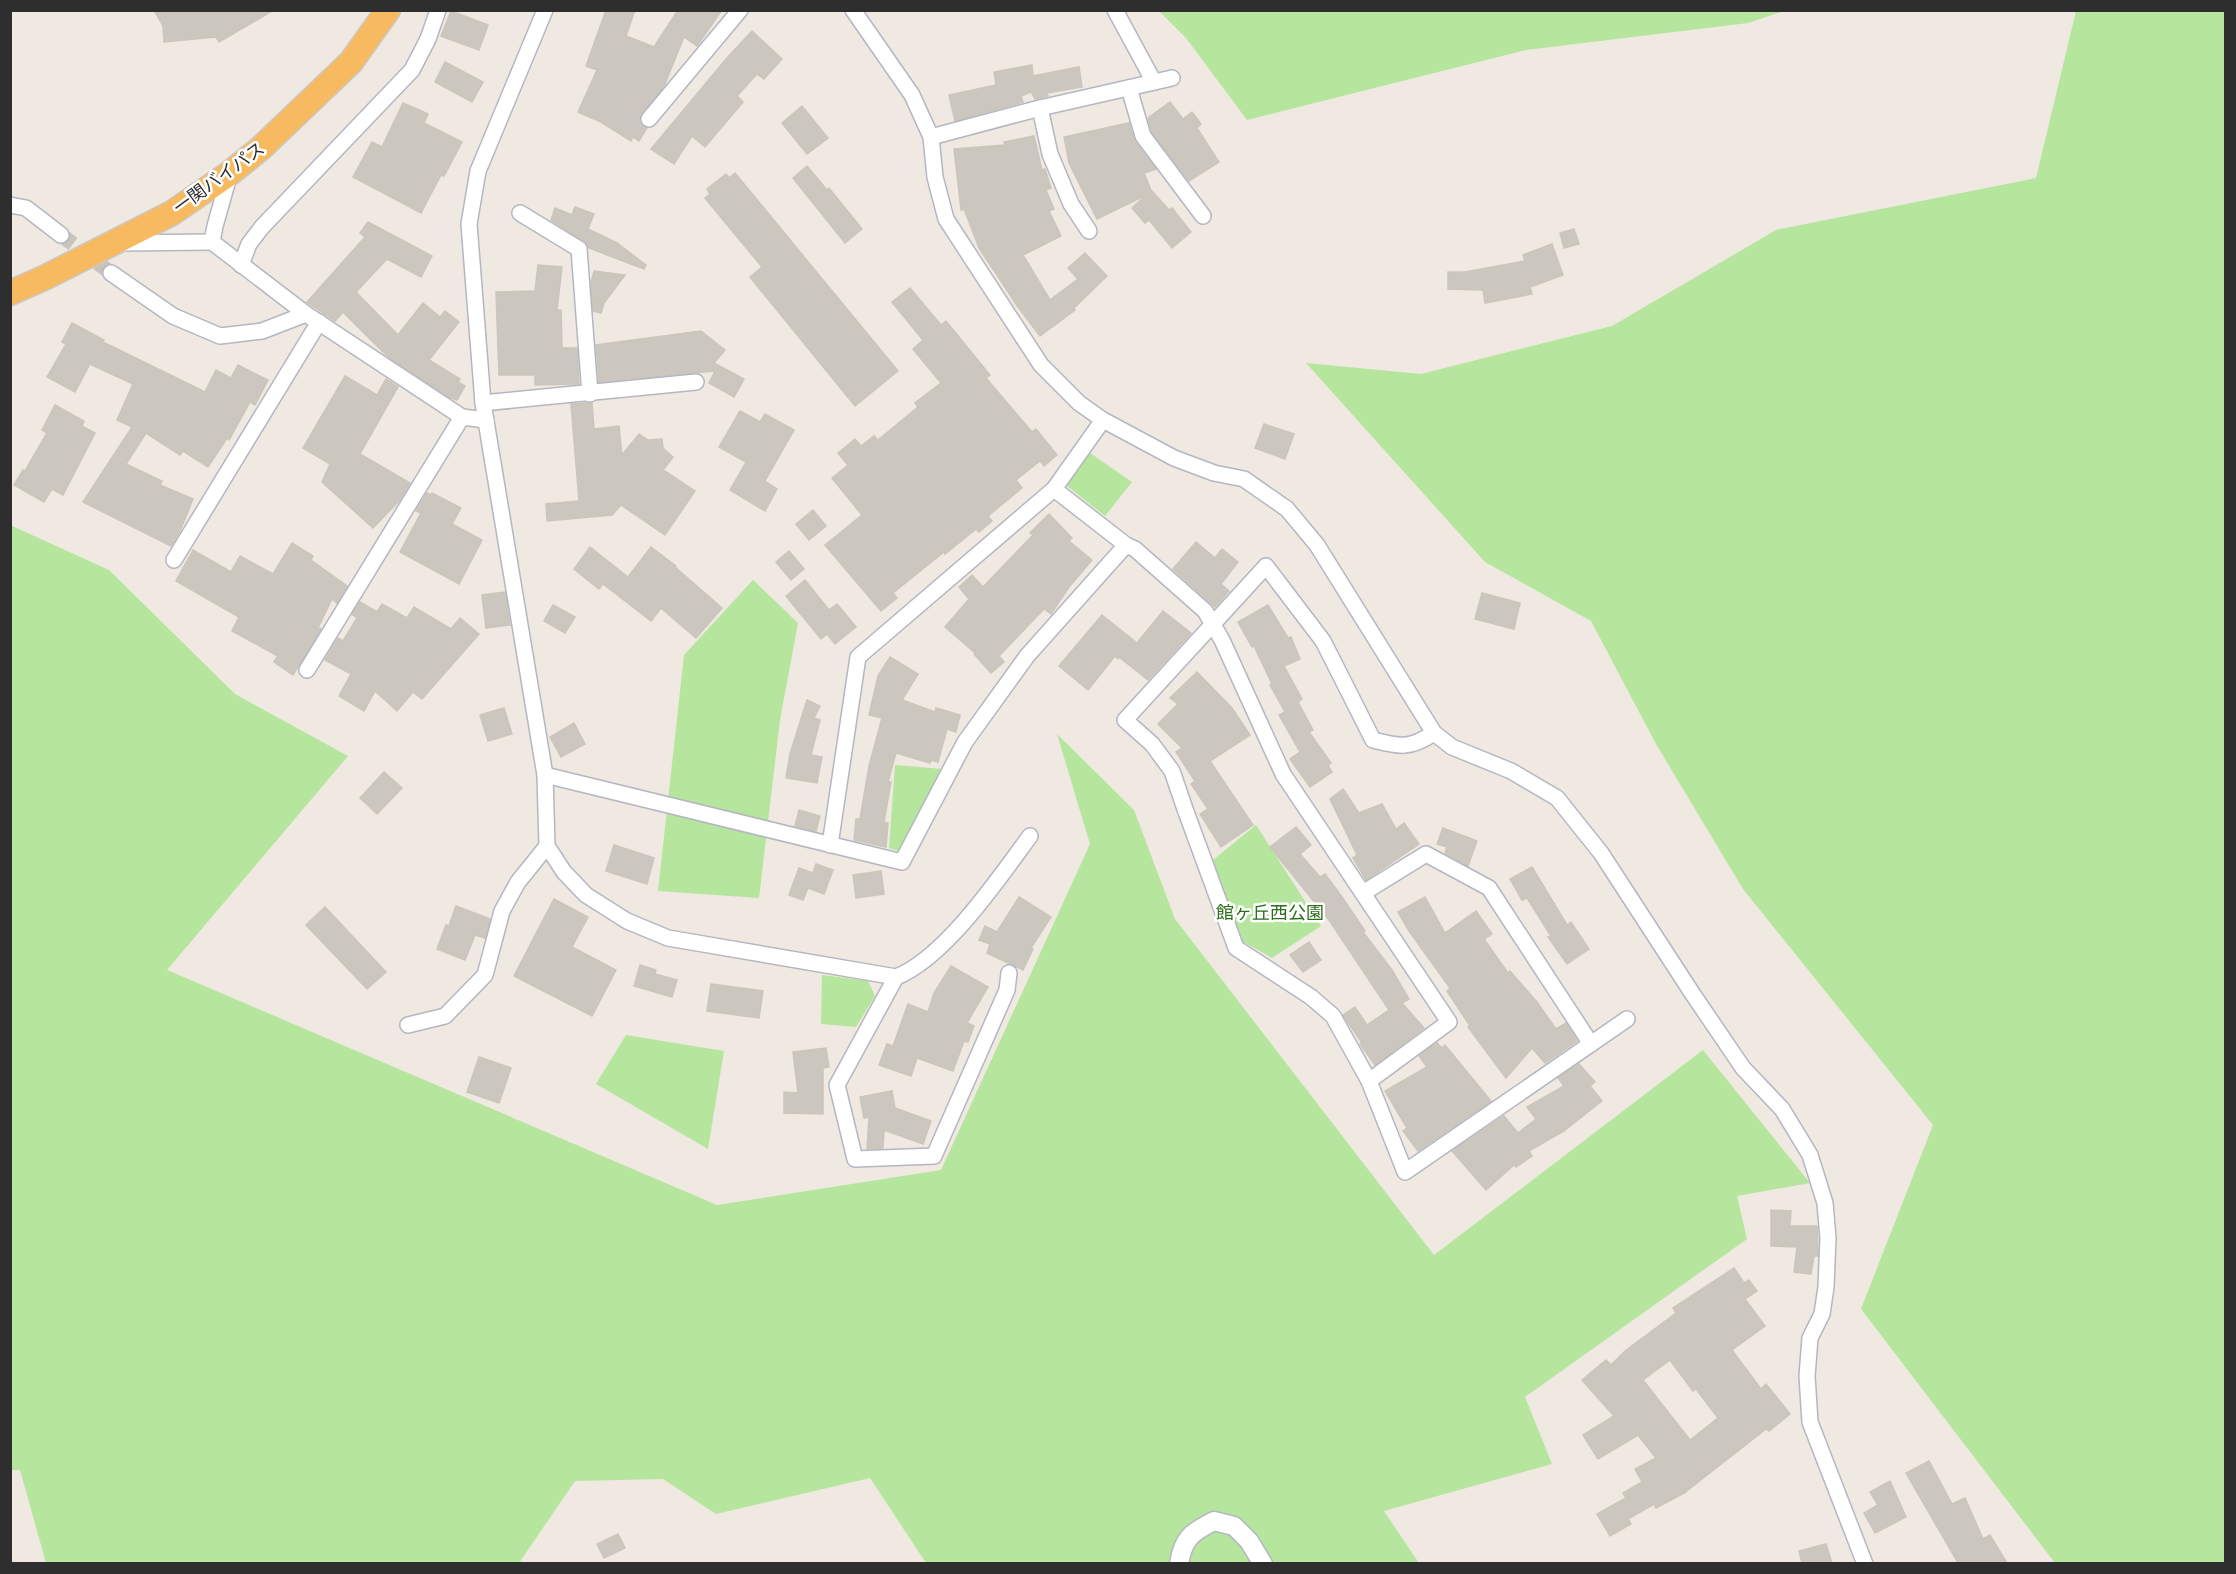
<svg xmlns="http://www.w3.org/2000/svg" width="2236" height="1574" viewBox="0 0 2236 1574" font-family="Signika,'Noto Sans JP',sans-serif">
<rect width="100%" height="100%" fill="#efe9e1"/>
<!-- green -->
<g fill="#b6e59e">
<path d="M1159,11H1784L1748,23L1526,50L1247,120L1186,38Z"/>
<path d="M2076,11H2225V1563H2055L1861,1309L1933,1125L1743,889L1656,744L1591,621L1485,562L1306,363L1421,374L1612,326L1776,230L2036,178Z"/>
<path d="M1090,453L1132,482L1105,516L1066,485Z"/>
<path d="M10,525L109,570L235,694L348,756L167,970L717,1205L941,1170L1090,844L1057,734L1134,810L1175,919L1434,1255L1703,1050L1810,1183L1737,1196L1747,1239L1525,1397L1552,1464L1384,1511L1419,1563H926L870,1478L716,1514L663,1479L575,1481L519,1563H46L20,1470H10Z"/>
<path d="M753,580L798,623L780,720L759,898L658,891L684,655Z"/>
<path d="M895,765L943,769L899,851L889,848Z"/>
<path d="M1256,825L1321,926L1272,958L1242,941L1213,860Z"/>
<path d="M822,975L868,981L875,996L856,1027L821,1024Z"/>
<path d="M626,1035L724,1051L708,1149L596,1084Z"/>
</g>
<!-- building -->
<g fill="#cbc7bf" stroke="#cbc5ba" stroke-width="1.5" fill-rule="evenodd">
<path d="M154,10H274L219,42L216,37L164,42L163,26Z"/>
<path d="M606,10H635L626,36L654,47L678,10H722L697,46L684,37L664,86L640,117V123L647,128L639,141L633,137L631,141L601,122L578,112L597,70L586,66Z"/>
<path d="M451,11L488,25L479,50L441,36Z"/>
<path d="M752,31L782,59L764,79L757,74L737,96L743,102L705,147L692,136L674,164L651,149L726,59Z"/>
<path d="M445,62L483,82L472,102L435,82Z"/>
<path d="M1032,65L1033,76L1079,67L1082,87L1047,93L1048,96L1035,99L1031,92L1021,96L1023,102L955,121L949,95L996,85L994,72Z"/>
<path d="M1170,102L1183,119L1192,112L1201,124L1197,128L1219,162L1189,181L1152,132L1148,118Z"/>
<path d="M403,103L428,114L424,123L462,142L444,176L441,175L421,213L353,177L372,142L382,147Z"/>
<path d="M802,106L828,138L807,154L782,123Z"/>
<path d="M1129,123L1135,142L1156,169L1144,173L1151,190L1169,210L1172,208L1191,232L1172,248L1149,220L1145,223L1132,208L1146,195L1097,219L1069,163L1064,137Z"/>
<path d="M1034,136L1042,170L1045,169L1051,188L1046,190L1054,209L1049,211L1061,236L1023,255L1050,300L1078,279L1068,268L1085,253L1107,276L1074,308L1075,310L1040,336L1018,307L979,248L964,209L961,210L954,149L1005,145L1004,142Z"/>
<path d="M807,166L827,190L829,188L862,229L845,243L793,178Z"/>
<path d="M735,173L898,371L855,406L750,277L762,267L705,198L710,194L707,189L726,174L729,178Z"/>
<path d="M575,207L594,214L588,229L617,243L646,265L644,269L589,248L584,241L551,220L555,208L572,215Z"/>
<path d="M368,222L432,256L421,277L387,259L356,292L398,335L423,303L440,317L445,311L459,322L429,360L460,379L458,382L465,386L457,400L449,397L388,357L343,312L335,321L307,302L365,237L360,233Z"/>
<path d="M1574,229L1579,244L1564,248L1560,233Z"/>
<path d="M1552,244L1563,275L1530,287L1532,294L1485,303L1483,290L1448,289V272H1465L1525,261L1523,255Z"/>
<path d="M538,265L562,267L557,310H561L562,348H577L579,384L535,385V375H499L496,292L535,291Z"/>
<path d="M594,271L625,275L604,303L601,313L593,311L591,283Z"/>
<path d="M910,288L941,325L946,321L990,375L986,378L1032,432L1036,429L1057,455L1044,466L1040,461L1016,480L1022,488L988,516L992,521L979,532L976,529L945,554L944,552L893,593L897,598L881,611L825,545L862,515L832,478L848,465L838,453L855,439L861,446L874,436L878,440L918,407L915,403L941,383L913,349L923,340L892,302Z"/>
<path d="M72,323L104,340L103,342L205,392L216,370L231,378L238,365L268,380L255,405L250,402L229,440L227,438L208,467L183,451L180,455L146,433L126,464L162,481L160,485L193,499L180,531L171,546L83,502L132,427L117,420L133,384L90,364L75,392L47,377L66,344L62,342Z"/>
<path d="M701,331L725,350L714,363L744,379L734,397L709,383L715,371L599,382L596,345Z"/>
<path d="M345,376L377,395L386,379L398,387L360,454L410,483L399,501L373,528L322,482L330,464L303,448Z"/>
<path d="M586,403H592L594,429L619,426L622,455L639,434L648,440L662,439L663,448L673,457L663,470L695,491L665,535L621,505L612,515L547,521L546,504L579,501L571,404Z"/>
<path d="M55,405L84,421L82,426L95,433L63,495L52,489L44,502L14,485L23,470L25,471L47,433L42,430Z"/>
<path d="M740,411L760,422L765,414L794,430L765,481L777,489L765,511L730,490L746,462L719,447Z"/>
<path d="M1264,424L1294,434L1285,459L1255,448Z"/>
<path d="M427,493L431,495L432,493L461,508L452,524L482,540L459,584L400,552L421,513L416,511Z"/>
<path d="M813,510L826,526L809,540L796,524Z"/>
<path d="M1049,514L1072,538L1069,541L1092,560L1069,587L1051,614L1044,609L999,656L1004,662L991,673L974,654L975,653L945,627L969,599L959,587L972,575L983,587L1033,535L1030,533Z"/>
<path d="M1196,542L1215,558L1222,549L1238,562L1221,584L1229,591L1215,607L1173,569Z"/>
<path d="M292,543L313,556L311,560L347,586L337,603L332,599L318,628L321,629L293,675L274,662L278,656L232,631L239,617L176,581L193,550L231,572L240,556L273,574Z"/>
<path d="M590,547L628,577L651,547L676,566L675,567L722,608L696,638L661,608L651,621L603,584L599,589L574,569Z"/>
<path d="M789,551L804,569L791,580L776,562Z"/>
<path d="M805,580L829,610L837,604L856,627L835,644L827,634L821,639L786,596Z"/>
<path d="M505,592L510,625L486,628L482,595Z"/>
<path d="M1482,593L1520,603L1514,629L1475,619Z"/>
<path d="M360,602L377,612L382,604L407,618L414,607L451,629L460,618L479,634L422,699L413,692L397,711L375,691L364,711L339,696L351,674L325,660L338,638L343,641L357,618L352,614Z"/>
<path d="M553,605L575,617L565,633L544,621Z"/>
<path d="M1268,605L1288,638L1291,637L1300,659L1284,666L1302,699L1298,702L1313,730L1309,732L1331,763L1328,765L1332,772L1310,787L1290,759L1300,752L1279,715L1285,712L1270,685L1272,684L1254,646L1252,647L1238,622Z"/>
<path d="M1163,611L1191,633L1148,680L1119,657L1118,659L1115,656L1088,690L1059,666L1102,615L1137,643Z"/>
<path d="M890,657L918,674L902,700L935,712L936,708L960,715L956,732L947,729L938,762L931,760L930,763L896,753L888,782H891L884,822L888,823L886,847L854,840L856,819H860L869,766L882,718L869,715L878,676Z"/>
<path d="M1197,672L1232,708L1250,735L1210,761L1253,825L1221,847L1200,814L1208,809L1191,784L1195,781L1176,752L1182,748L1158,724L1178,704L1170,698Z"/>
<path d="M807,700L820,706L814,718L820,720L811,755L822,757L817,783L786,778L790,754Z"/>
<path d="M504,708L512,734L488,741L480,715Z"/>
<path d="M574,723L585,744L561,757L550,737Z"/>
<path d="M384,772L402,788L377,814L360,798Z"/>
<path d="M1343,789L1359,813L1382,804L1396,829L1404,823L1419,844L1366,880L1353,858L1357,855L1330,799Z"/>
<path d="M799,810L820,816L816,831L795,826Z"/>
<path d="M1296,827L1311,845L1300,854L1320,877L1325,874L1342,897L1365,931L1363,932L1392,970L1409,999L1402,1003L1424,1028L1375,1065L1360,1044L1362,1043L1343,1015L1355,1007L1367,1025L1389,1010L1329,920L1270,847Z"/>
<path d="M1443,828L1477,841L1468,866L1445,853L1447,847L1437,844Z"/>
<path d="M614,845L654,858L647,884L606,871Z"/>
<path d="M816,864L833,870L824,894L808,888L803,900L789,895L799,868L813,873Z"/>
<path d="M1532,867L1567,925L1571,922L1589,949L1567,964L1548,937L1551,936L1527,898L1522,900L1510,879Z"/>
<path d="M881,871L884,894L856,898L853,875Z"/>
<path d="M1019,897L1051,917L1031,948L1033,949L1023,970L987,953L990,944L979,940L985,926L997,932Z"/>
<path d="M1425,897L1445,933L1476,911L1492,934L1484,939L1508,973L1510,971L1537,1002L1556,1029L1566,1023L1577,1041L1545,1063L1532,1048L1506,1078L1468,1027L1470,1026L1447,991L1450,988L1409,931L1398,912Z"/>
<path d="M554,899L588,917L572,947L616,970L592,1016L514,976Z"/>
<path d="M456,906L490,919L485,938L475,935L465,960L437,949L446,925L449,926Z"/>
<path d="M325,907L386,972L367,989L306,925Z"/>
<path d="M1309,942L1321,960L1303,972L1290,955Z"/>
<path d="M640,965L656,970L655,974L677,980L672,997L634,986Z"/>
<path d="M951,966L988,987L967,1023L974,1026L968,1042L964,1041L953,1071L917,1058L911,1076L879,1065L887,1044L893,1046L908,1004L928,1012L934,993Z"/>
<path d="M711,984L763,991L759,1018L707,1011Z"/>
<path d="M1437,1043L1442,1048L1445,1045L1491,1101L1418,1151L1403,1131L1407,1128L1385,1091L1427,1067L1419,1056Z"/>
<path d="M826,1048L829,1067L823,1068V1114L784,1113V1092L798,1093L793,1052Z"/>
<path d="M479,1057L511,1068L499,1103L467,1092Z"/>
<path d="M1579,1064L1595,1082L1590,1086L1602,1101L1564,1131L1529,1151L1532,1156L1516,1167L1514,1165L1486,1190L1452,1151L1504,1116L1518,1133L1536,1119L1527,1107L1564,1086L1558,1078Z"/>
<path d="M892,1091L895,1108L931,1121L923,1144L884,1130L883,1148L867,1149L869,1117L864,1118L860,1097Z"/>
<path d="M1771,1210L1791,1211L1790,1226H1817L1818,1256H1814L1811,1274L1794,1272L1797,1247L1771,1246Z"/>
<path d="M1734,1268L1744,1283L1749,1280L1757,1291L1745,1299L1765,1326L1732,1350L1761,1389L1766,1384L1790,1414L1769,1431L1766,1429L1684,1493L1656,1508L1654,1504L1628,1519L1631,1524L1610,1536L1597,1514L1626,1498L1623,1493L1642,1482L1635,1469L1656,1458L1638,1435L1598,1459L1583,1435L1614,1416L1582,1380L1606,1360L1611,1365L1625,1351L1676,1313L1673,1308ZM1670,1360L1693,1391L1696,1389L1718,1418L1690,1440L1643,1380Z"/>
<path d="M1929,1461L1952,1504L1965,1498L1983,1539L1990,1535L2007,1563H1958L1906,1473Z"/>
<path d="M1890,1481L1906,1517L1875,1533L1864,1513L1878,1505L1870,1492Z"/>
<path d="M618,1534L625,1548L604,1558L597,1544Z"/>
<path d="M1826,1544L1832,1563H1802L1799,1551Z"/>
</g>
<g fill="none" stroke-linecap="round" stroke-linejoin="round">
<!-- minor-tunnel -->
<path stroke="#c8c4bd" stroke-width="15" stroke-dasharray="15 8" stroke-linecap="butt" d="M61,235L111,273"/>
<!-- minor casing -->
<g stroke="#b4b7c1" stroke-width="18">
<g id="minor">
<path d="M545,10L478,171L469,224L483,403L545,775L547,846L564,872L586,895L627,921L668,938L896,977C945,958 999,878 1030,836"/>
<path d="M853,10L912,95L931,137L935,177L946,219L1041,365L1079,403L1103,420L1174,458L1214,473L1244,479L1287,509L1317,545L1434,733L1452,747L1511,771L1557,798L1601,853L1692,993L1743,1068L1782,1109L1810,1155L1825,1203L1828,1238L1826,1287L1822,1314L1810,1338L1807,1376L1810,1422L1865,1564"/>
<path d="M1115,10L1154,82"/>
<path d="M1129,88L1143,136L1203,216"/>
<path d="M1040,108L1050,154L1071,204L1089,231"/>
<path d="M649,119L740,10"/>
<path d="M931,137L1040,108L1172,78"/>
<path d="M230,173L215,226L212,242L306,314L462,417L486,420"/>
<path d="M10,205L26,208L61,235"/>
<path d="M520,213L579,249L590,394"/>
<path d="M119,243L212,242"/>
<path d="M241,265L249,244L262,227L412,70L428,39L438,10"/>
<path d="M111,273L173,316L220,336L262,331L306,314"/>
<path d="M483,403L696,382"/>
<path d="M1054,489L1126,545L1135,549L1205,611L1222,640L1283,774L1449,1022L1369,1081"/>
<path d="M174,560L319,322"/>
<path d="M307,670L462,417"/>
<path d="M1434,733C1410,749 1400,747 1373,740L1323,641L1266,566L1125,720L1152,744L1172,771L1185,809L1236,948L1311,997L1333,1016L1369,1081L1405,1172L1627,1019"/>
<path d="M545,775L902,862L965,742L1027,656L1126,545"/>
<path d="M830,845L858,657L1054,489L1103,420"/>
<path d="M1363,893L1426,854L1489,888L1591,1044"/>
<path d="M896,977L837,1085L855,1159L934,1156L1007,990L1009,973"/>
<path d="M408,1025L445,1016L485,975L502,911L518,882L547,846"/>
</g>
</g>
<!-- tertiary casing -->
<g stroke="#b4b7c1" stroke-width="21">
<path id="tertiary" d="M1179,1564C1183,1538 1192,1532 1214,1521L1234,1526L1249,1541L1263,1564"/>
</g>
<!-- trunk casing -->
<g stroke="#c9c9c9" stroke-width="27">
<path id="trunk" d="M10,293L46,277L172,213L230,173L261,148L351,62L388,10"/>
</g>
<!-- minor -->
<use href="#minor" stroke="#fff" stroke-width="15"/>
<!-- tertiary -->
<use href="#tertiary" stroke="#fff" stroke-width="18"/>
<!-- trunk -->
<use href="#trunk" stroke="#f8ba60" stroke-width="24"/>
</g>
<g text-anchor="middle" stroke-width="5" stroke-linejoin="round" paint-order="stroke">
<!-- street labels -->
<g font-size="18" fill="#2e2e2e" stroke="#fff">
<text transform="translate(219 178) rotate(-36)" y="6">一関バイパス</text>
</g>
<!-- park labels -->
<g font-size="18" fill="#2c6e1b" stroke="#fff">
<text x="1270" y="919">館ヶ丘西公園</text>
</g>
</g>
<!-- border -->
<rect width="2236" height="1574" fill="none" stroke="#2e2e2e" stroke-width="24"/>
</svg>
